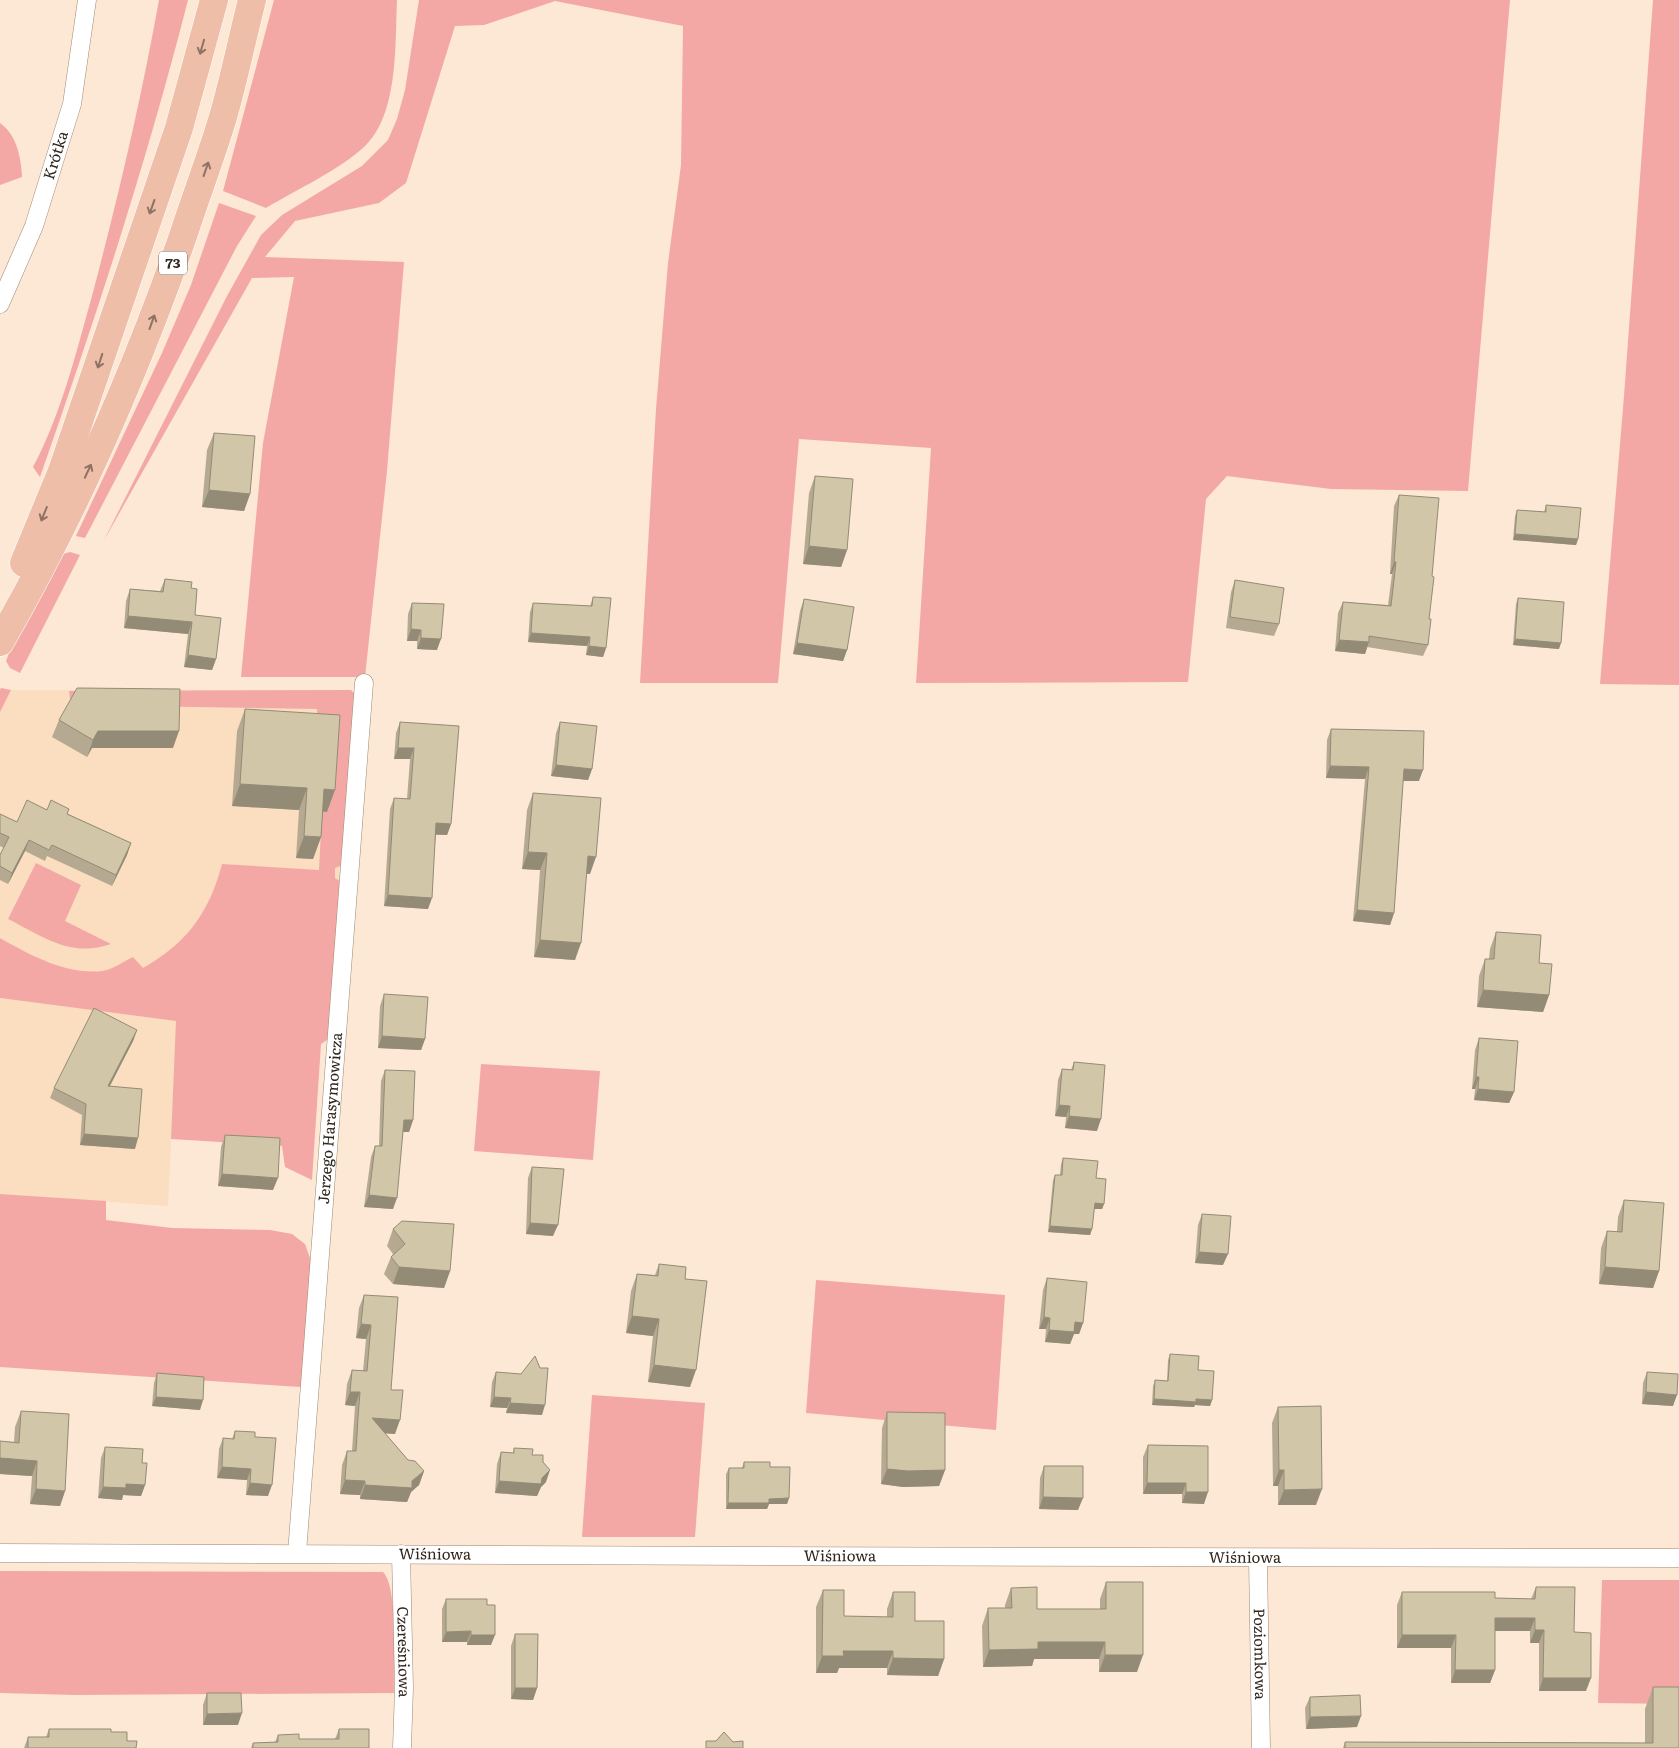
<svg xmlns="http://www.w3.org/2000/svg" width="1679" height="1748" viewBox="0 0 1679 1748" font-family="Literata,serif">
<rect width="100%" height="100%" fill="#fce8d5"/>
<!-- built -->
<g fill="#fbddbf">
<path d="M0,688L11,690H351L335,1015L0,979Z"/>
<path d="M0,998L177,1021L168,1206L0,1194Z"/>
</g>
<!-- green -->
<g fill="#f4a8a6">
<path d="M159,0H188C147,161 95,320 40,477L33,467C61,415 76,353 92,296C118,198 141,100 159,0Z"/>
<path d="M274,0H397C395,43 399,115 364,147C339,170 296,190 266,208L223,191Z"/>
<path d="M419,0H1510L1468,491L1331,489L1227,476L1206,499L1188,682L916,683L931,448L799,439L778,683H640L656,409L668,263L681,165L683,26L555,1L484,25L455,26L406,183L379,203L295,221L265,257L404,262L387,471L365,677H241L263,443L294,277L252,278L103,542L227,296L261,235L282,215L362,166L388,140L397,119L405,90Z"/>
<path d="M1653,0H1679V685L1600,684L1624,396Z"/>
<path d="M0,123C17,135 21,158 22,177L0,185Z"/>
<path d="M219,203L256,216L237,246L85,538L76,536L162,353L191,285Z"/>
<path d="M70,552L80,555L20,673L10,668L6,661L11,648L56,556Z"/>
<path d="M1,688L11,690L0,712V690Z"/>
<path d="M351,690L358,697L345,864L335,868V878L344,884L333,1036L321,1044L312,1180L285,1167L282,1146L171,1139L176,1021L0,998V938C30,955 66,975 102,971C112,970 124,961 133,957L143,968C187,943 209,913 222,864L319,870L322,811H327L317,736V709L71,705L69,691Z"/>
<path d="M36,863L81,885L65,921L111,944C70,958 44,937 8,919Z"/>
<path d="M481,1064L600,1071L593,1160L474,1151Z"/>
<path d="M0,1194L106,1201V1220L172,1228L270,1230L292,1234L305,1244L311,1261L301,1387L0,1367Z"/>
<path d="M816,1280L1005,1295L996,1430L806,1413Z"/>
<path d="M592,1395L705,1403L695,1537H582Z"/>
<path d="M0,1571L383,1572C399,1588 393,1668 394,1693L75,1695L0,1693Z"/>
<path d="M1602,1580H1679V1704L1598,1703Z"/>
</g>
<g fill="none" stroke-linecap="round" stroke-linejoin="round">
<!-- minor casing -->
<g stroke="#9e8872" stroke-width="19">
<g id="minor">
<path id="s1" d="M0,304L34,226L72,104L87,0"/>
<path id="s2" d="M0,1553C560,1554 1119,1559 1679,1558"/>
<path id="s3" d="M297,1553L364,683"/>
<path id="s4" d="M401,1554L404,1688L402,1748"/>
<path id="s5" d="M1258,1559L1261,1748"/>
</g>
</g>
<!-- primary casing -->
<g stroke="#fff" stroke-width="29">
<g id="primary">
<path d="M24,563L62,471L179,128L214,0"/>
<path d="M0,642C74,513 134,376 183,236C196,196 211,157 223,117C234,79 242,39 252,0"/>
</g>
</g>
<!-- minor -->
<use href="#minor" stroke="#fff" stroke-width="18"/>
<!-- primary -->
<use href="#primary" stroke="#eebea9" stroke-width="28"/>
</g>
<!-- wall -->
<g fill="#b5aa91">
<path d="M214,433L250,494L244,511L202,507L207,450Z"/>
<path d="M815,476L847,550L841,567L803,564L809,493Z"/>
<path d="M1399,495L1429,619L1428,645L1423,656L1367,647L1365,654L1335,651L1338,613L1343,602L1388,605L1392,574H1390L1394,506Z"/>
<path d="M1546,505L1578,539L1576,545L1513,540L1515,516L1517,510L1544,512Z"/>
<path d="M165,579L191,588L195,615L216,659L212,670L184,667L188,634L124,628L126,601L130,589L160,591Z"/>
<path d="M1235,580L1279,624L1274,636L1226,628L1231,592Z"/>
<path d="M593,597L606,648L603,657L586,655L587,646L528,642L530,612L533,603L590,606Z"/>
<path d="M1518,598L1559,649L1513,645L1516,604Z"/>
<path d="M804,599L847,650L843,661L793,654L800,611Z"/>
<path d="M412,603L437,650L417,649V641H407L408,614Z"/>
<path d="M245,709L327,812L323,811L321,837L313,859L296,858L299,810L232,806L237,731Z"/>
<path d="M59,720L173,748H92L87,757L52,737Z"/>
<path d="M400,722L451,824L447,835H436L428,909L384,906L390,809L394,798L407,799L410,759H394L396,733Z"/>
<path d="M560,722L592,769L588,780L551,776L556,733Z"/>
<path d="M1331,729L1419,781H1403L1394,913L1390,925L1353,921L1365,779L1326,778L1327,740Z"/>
<path d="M533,793L590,874H587L575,960L534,957L540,870L522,869L527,810Z"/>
<path d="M47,810L68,814L131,843L127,855L112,886L47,856L45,861L25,851L8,884L0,880V855L4,848L0,846V814L17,822Z"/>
<path d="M1496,932L1539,963L1549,995L1543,1012L1477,1007L1479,976L1485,959H1489L1490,949Z"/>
<path d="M384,994L425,1039L421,1050L378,1048L380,1006Z"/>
<path d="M137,1030L133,1041L110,1086L135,1149L80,1145L82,1115L50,1098L54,1088Z"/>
<path d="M1479,1038L1514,1092L1509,1103L1474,1100L1475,1089H1472L1475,1050Z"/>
<path d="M1074,1062L1097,1131L1065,1128L1066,1117L1055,1116L1058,1080L1062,1069L1071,1070Z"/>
<path d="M385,1070L413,1120L409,1132H403L393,1209L364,1207L371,1157L375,1146H379L381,1081Z"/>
<path d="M225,1135L273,1190L218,1186L221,1147Z"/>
<path d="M1063,1158L1096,1178L1104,1204L1102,1209H1094L1092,1229L1090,1235L1048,1232L1053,1180L1055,1175H1060L1061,1164Z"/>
<path d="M532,1167L553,1236L526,1234L528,1178Z"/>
<path d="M1624,1200L1659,1271L1653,1288L1599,1284L1601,1248L1607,1231L1617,1232L1618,1217Z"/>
<path d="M1202,1214L1223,1265L1195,1263L1198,1225Z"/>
<path d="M393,1229L450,1271L444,1288L393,1284L384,1274L391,1257L393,1254L387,1246Z"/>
<path d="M659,1264L685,1279L690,1387L648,1382L653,1336L626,1333L631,1291L637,1274L655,1275Z"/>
<path d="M1047,1278L1083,1323L1079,1334H1074L1070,1344L1045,1342L1046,1329H1039L1043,1290Z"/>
<path d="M364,1295L391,1390L395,1434L384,1433L408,1460L424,1471L419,1485L411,1492L407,1502L360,1499V1495L340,1494L342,1465L347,1451H352L355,1406L345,1405L347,1384L352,1370L363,1371L366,1339L356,1338L359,1308Z"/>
<path d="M1170,1354L1198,1370L1212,1400L1210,1406L1195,1405L1194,1407L1152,1405L1153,1386L1155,1380L1167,1381L1168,1360Z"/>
<path d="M496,1372L542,1415L506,1413L507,1408L490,1407L492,1382Z"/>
<path d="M1647,1372L1673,1406L1642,1404L1643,1383Z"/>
<path d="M157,1373L200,1410L152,1406L154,1383Z"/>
<path d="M1278,1407L1316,1505H1278V1486H1273L1272,1423Z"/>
<path d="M21,1411L65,1491L60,1506L30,1504L32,1476L0,1474V1441L14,1442L15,1427Z"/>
<path d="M887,1412L945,1470L939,1486L903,1487L881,1484L882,1428Z"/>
<path d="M235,1431L255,1437L268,1496L246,1495L247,1480L217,1478L219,1449L223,1438L232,1439Z"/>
<path d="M1148,1445L1208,1446L1204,1504L1182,1503V1494H1143V1457Z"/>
<path d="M105,1447L142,1463L145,1485L141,1496L123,1495L122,1500L98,1498L101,1458Z"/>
<path d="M514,1448L532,1455L543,1462L546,1482L541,1487L537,1496L495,1493L497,1464L501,1452L513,1453Z"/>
<path d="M744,1462L770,1467L789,1498L787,1504H769L767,1509H726V1474L729,1468H742Z"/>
<path d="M1044,1466L1078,1510L1039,1509L1040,1478Z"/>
<path d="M1106,1582L1137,1672H1099V1659H1034L1032,1666L983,1667L982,1626L988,1608H1005V1605L1011,1588L1037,1609H1100V1599Z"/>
<path d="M1536,1587L1574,1632L1586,1691H1539V1643H1530V1631H1495V1670L1490,1683H1451V1648H1397V1605L1402,1592L1495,1598L1531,1599Z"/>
<path d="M823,1590L844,1616L887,1617V1609L893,1592L944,1659L938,1676L887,1675V1668H839L837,1673H816V1607Z"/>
<path d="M446,1599L487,1605L491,1645H467V1642H442V1609Z"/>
<path d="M515,1634L537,1688L533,1700L511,1699V1646Z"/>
<path d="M1653,1687L1679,1748H1343L1345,1742L1645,1743V1709Z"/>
<path d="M207,1693L238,1725H203V1705Z"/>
<path d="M1310,1697L1357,1727L1306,1729L1305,1708Z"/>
<path d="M49,1729L111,1732L127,1741L136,1748H24L28,1737H46Z"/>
<path d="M339,1729L369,1748H251L253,1743L275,1742L278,1735L299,1739H335Z"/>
</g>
<!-- shaded-wall -->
<g fill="#938b76">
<path d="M209,490L250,494L244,511L202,507Z"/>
<path d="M1515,534L1578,539L1576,545L1513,540Z"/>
<path d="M809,546L847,550L841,567L803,564Z"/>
<path d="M1394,562H1396L1392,574H1390Z"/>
<path d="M128,616L192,622L188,634L124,628Z"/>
<path d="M411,629L421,630L417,641H407Z"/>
<path d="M531,633L590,637L587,646L528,642Z"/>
<path d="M421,638L441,639L437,650L417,649Z"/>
<path d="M1515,639L1561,643L1559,649L1513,645Z"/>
<path d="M1339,640L1369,642L1365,654L1335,651Z"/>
<path d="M797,643L847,650L843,661L793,654Z"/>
<path d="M589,646L606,648L603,657L586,655Z"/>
<path d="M188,655L216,659L212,670L184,667Z"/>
<path d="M98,731H179L173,748H92L87,757L93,740Z"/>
<path d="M398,748H414L410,759H394Z"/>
<path d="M556,765L592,769L588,780L551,776Z"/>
<path d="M1330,766L1369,767L1365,779L1326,778Z"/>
<path d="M1404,769L1423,770L1419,781H1400Z"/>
<path d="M240,784L307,788L299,810L232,806Z"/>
<path d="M324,789L335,790L327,812L316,811Z"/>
<path d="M436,823L451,824L447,835L432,834Z"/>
<path d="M304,836L321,837L313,859L296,858Z"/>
<path d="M29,840L25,851L8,884L12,873Z"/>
<path d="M131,843L127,855L112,886L116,875Z"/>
<path d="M528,852L547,853L540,870L522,869Z"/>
<path d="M588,856L596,857L590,874L582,873Z"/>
<path d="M388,895L432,898L428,909L384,906Z"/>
<path d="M1357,910L1394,913L1390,925L1353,921Z"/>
<path d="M540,940L581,943L575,960L534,957Z"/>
<path d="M1483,990L1549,995L1543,1012L1477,1007Z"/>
<path d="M137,1030L133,1041L104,1097L108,1086Z"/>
<path d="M382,1036L425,1039L421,1050L378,1048Z"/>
<path d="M1476,1077H1479L1475,1089H1472Z"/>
<path d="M1478,1089L1514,1092L1509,1103L1474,1100Z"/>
<path d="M1059,1105L1070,1106L1066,1117L1055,1116Z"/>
<path d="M1069,1116L1101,1119L1097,1131L1065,1128Z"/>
<path d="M404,1120H413L409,1132H399Z"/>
<path d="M84,1134L138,1138L135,1149L80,1145Z"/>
<path d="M222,1174L278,1178L273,1190L218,1186Z"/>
<path d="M369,1195L397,1198L393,1209L364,1207Z"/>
<path d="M1095,1203L1104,1204L1102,1209H1093Z"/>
<path d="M530,1223L558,1225L553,1236L526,1234Z"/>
<path d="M1050,1226L1092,1229L1090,1235L1048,1232Z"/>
<path d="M1199,1252L1228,1254L1223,1265L1195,1263Z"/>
<path d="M399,1267L450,1271L444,1288L393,1284Z"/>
<path d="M1605,1267L1659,1271L1653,1288L1599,1284Z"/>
<path d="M632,1316L659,1319L653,1336L626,1333Z"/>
<path d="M1044,1317L1050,1318L1046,1329H1039Z"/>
<path d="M1075,1322L1083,1323L1079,1334H1074L1070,1344L1045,1342L1049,1330Z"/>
<path d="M361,1324L371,1325L366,1339L356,1338Z"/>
<path d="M654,1365L696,1370L690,1387L648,1382Z"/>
<path d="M350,1392H360L355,1406L345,1405Z"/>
<path d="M1646,1392L1677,1395L1673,1406L1642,1404Z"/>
<path d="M156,1397L203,1400L200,1410L152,1406Z"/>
<path d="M494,1397L511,1398L507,1408L490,1407Z"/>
<path d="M1154,1399H1196L1212,1400L1210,1406L1195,1405L1194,1407L1152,1405Z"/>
<path d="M510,1403L545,1405L542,1415L506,1413Z"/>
<path d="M372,1418L400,1420L395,1434L367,1432Z"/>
<path d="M0,1458L37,1461L32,1476L0,1474Z"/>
<path d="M222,1467L251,1469L247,1480L217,1478Z"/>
<path d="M887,1469L945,1470L939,1486L903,1487L881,1484Z"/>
<path d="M550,1470L546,1482L541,1487L537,1496L495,1493L499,1481L542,1478Z"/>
<path d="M1279,1470H1284L1278,1486H1273Z"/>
<path d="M424,1471L419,1485L411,1492L407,1502L360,1499L365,1485L412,1481Z"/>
<path d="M345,1480L365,1481L360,1495L340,1494Z"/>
<path d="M250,1483L272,1485L268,1496L246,1495Z"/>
<path d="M1147,1483H1186L1182,1494H1143Z"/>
<path d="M126,1484L145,1485L141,1496L123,1495L122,1500L98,1498L103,1487Z"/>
<path d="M36,1489L65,1491L60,1506L30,1504Z"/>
<path d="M1322,1489L1316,1505H1278L1284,1490Z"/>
<path d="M1186,1492H1208L1204,1504L1182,1503Z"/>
<path d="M1043,1497L1083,1498L1078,1510L1039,1509Z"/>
<path d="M789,1498L787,1504H769L767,1509H726L728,1503L769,1499Z"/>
<path d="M1495,1618H1535L1530,1631H1491Z"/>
<path d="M1535,1630H1544L1539,1643H1530Z"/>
<path d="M471,1631L467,1642H442L446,1632Z"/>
<path d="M471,1635H495L491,1645H467Z"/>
<path d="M1402,1635H1456L1451,1648H1397Z"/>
<path d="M1038,1642H1105L1099,1659H1034L1032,1666L983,1667L989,1650Z"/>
<path d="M843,1651H893L887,1668H839L837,1673H816L822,1656Z"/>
<path d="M1105,1655H1143L1137,1672H1099Z"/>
<path d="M893,1658L944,1659L938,1676L887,1675Z"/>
<path d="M1455,1670H1495L1490,1683H1451Z"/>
<path d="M1543,1678H1591L1586,1691H1539Z"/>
<path d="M515,1688H537L533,1700L511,1699Z"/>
<path d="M242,1713L238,1725H203L207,1714Z"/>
<path d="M1361,1716L1357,1727L1306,1729L1310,1717Z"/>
</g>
<!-- building -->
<g fill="#d2c6a9" stroke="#938b76">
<path d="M214,433L255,436L250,494L209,490Z"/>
<path d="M815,476L853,479L847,550L809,546Z"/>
<path d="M1399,495L1439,498L1432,576L1434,577L1429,619H1431L1428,645L1369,636V642L1339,640L1343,602L1391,606L1396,562H1394Z"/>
<path d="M1546,505L1581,508L1578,539L1515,534L1517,510L1546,512Z"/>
<path d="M165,579L192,582L191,588L197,589L195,615L221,618L216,659L188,655L192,622L128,616L130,589L163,592Z"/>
<path d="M1235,580L1284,588L1279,624L1230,617Z"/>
<path d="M593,597L611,598L606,648L589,646L590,637L531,633L533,603L592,606Z"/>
<path d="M1518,598L1564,602L1561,643L1515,639Z"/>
<path d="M804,599L854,607L847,650L797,643Z"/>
<path d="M412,603L444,604L441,639L421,638V630L411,629Z"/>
<path d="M77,688L180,689L179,731H98L93,740L59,720Z"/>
<path d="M245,709L340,715L335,790L324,789L321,837L304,836L307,788L240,784Z"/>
<path d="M400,722L459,726L451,824L436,823L432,898L388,895L394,798L410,799L414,748H398Z"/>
<path d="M560,722L597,726L592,769L556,765Z"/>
<path d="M1331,729L1424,731L1423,770L1404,769L1394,913L1357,910L1369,767L1330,766Z"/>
<path d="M533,793L601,798L596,857L588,856L581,943L540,940L547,853L528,852Z"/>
<path d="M27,800L47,810L51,800L69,809L67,814L131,843L116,875L52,845L49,850L29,840L12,873L0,866V855L9,837L0,833V814L17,822Z"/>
<path d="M1496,932L1541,935L1539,963L1552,964L1549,995L1483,990L1485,959H1494Z"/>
<path d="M384,994L428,997L425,1039L382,1036Z"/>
<path d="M94,1008L137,1030L108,1086L142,1089L138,1138L84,1134L86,1104L54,1088Z"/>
<path d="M1479,1038L1518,1041L1514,1092L1478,1089L1479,1077H1476Z"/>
<path d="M1074,1062L1105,1065L1101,1119L1069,1116L1070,1106L1059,1105L1062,1069L1073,1070Z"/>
<path d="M385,1070L415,1071L413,1120H404L397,1198L369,1195L375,1146H382Z"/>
<path d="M225,1135L280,1138L278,1178L222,1174Z"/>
<path d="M1063,1158L1098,1161L1096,1178L1106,1179L1104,1204L1095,1203L1092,1229L1050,1226L1055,1175H1062Z"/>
<path d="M532,1167L564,1169L558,1225L530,1223Z"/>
<path d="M1624,1200L1664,1203L1659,1271L1605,1267L1607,1231L1622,1232Z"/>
<path d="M1202,1214L1231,1216L1228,1254L1199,1252Z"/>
<path d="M402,1221L454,1224L450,1271L399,1267L391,1257L405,1244L393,1229Z"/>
<path d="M659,1264L686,1267L685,1279L707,1281L696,1370L654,1365L659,1319L632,1316L637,1274L658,1276Z"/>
<path d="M1047,1278L1087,1282L1083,1323L1075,1322L1074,1332L1049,1330L1050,1318L1044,1317Z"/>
<path d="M364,1295L398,1297L391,1390H403L400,1420L372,1418L408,1460L415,1461L424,1471L412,1481V1488L365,1485V1481L345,1480L347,1451H356L358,1417L360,1392H350L352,1370L367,1371L371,1325L361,1324Z"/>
<path d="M1170,1354L1199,1356L1198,1370L1214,1371L1212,1400L1196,1399V1402L1154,1399L1155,1380L1168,1381Z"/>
<path d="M535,1356L540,1368H548L545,1405L510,1403L511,1398L494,1397L496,1372L521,1374Z"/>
<path d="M1647,1372L1678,1374L1677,1395L1646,1392Z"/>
<path d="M157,1373L204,1377L203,1400L156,1397Z"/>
<path d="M1321,1406L1322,1489L1284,1490V1470H1279L1278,1407Z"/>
<path d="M21,1411L69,1414L65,1491L36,1489L37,1461L0,1458V1441L19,1443Z"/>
<path d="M887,1412L945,1413V1470L908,1471L887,1469Z"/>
<path d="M235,1431L255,1432V1437L276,1438L272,1485L250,1483L251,1469L222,1467L223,1438L234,1439Z"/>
<path d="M1148,1445L1208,1446V1492H1186V1483H1147Z"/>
<path d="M105,1447L143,1449L142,1463H147L145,1485L126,1484V1488L103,1487Z"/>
<path d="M514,1448L533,1449L532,1455H543V1462L550,1470L542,1478L541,1484L499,1481L501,1452L514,1453Z"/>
<path d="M744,1462H770V1467H790L789,1498L769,1499V1503H728L729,1468H744Z"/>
<path d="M1044,1466H1083V1498L1043,1497Z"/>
<path d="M1106,1582H1143V1655H1105V1642H1038V1649L989,1650L988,1608H1012L1011,1588L1037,1587V1609H1106Z"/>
<path d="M1536,1587H1575L1574,1632L1591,1633V1678H1543L1544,1630H1535V1618H1495V1670H1455L1456,1635H1402V1592H1495V1598L1535,1599Z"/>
<path d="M823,1590H844V1616L893,1617V1592H915V1621H944V1659L893,1658V1651H843L844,1656H822Z"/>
<path d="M446,1599H487V1605H495V1635H471V1631L446,1632Z"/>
<path d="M515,1634H538L537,1688H515Z"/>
<path d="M1653,1687H1679V1748H1345V1742L1653,1743Z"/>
<path d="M207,1693H241L242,1713L207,1714Z"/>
<path d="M1360,1695L1361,1716L1310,1717V1697Z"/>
<path d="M49,1729H111V1732H127V1741H137L136,1748H28V1737H49Z"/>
<path d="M339,1729H369V1748H253V1743L278,1742V1735L299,1734V1739H339Z"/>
<path d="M724,1732L733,1742L743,1741V1748H706V1741H716Z"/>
</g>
<!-- one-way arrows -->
<defs><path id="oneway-shaft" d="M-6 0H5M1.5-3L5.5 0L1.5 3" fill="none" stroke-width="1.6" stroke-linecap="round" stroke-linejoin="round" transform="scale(1.25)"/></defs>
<g stroke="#8e7263">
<use href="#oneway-shaft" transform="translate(202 47) rotate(106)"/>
<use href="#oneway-shaft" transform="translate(206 169) rotate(-71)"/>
<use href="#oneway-shaft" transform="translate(152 207) rotate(109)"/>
<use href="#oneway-shaft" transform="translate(152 322) rotate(-70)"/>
<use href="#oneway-shaft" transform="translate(100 361) rotate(108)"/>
<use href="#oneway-shaft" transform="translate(88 471) rotate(-65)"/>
<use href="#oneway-shaft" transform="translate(44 514) rotate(112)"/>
</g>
<g text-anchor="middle" stroke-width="4" stroke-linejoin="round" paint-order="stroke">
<!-- shield labels -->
<rect fill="#fff" stroke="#6d6761" stroke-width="1" x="159" y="251.5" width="28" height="23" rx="4"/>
<g font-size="14" font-weight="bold" fill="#2f261d">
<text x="173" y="268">73</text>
</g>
<!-- street labels -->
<g font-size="15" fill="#2f261d" stroke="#fff">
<text dy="5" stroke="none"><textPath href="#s1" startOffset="159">Krótka</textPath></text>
<text dy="5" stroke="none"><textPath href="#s3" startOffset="436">Jerzego Harasymowicza</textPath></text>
<text dy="5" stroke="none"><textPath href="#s2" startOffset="435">Wiśniowa</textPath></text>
<text dy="5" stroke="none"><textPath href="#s2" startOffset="840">Wiśniowa</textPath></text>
<text dy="5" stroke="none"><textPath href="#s2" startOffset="1245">Wiśniowa</textPath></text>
<text dy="5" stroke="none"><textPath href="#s4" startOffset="98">Czereśniowa</textPath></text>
<text dy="5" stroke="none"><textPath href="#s5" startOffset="95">Poziomkowa</textPath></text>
</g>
</g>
</svg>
